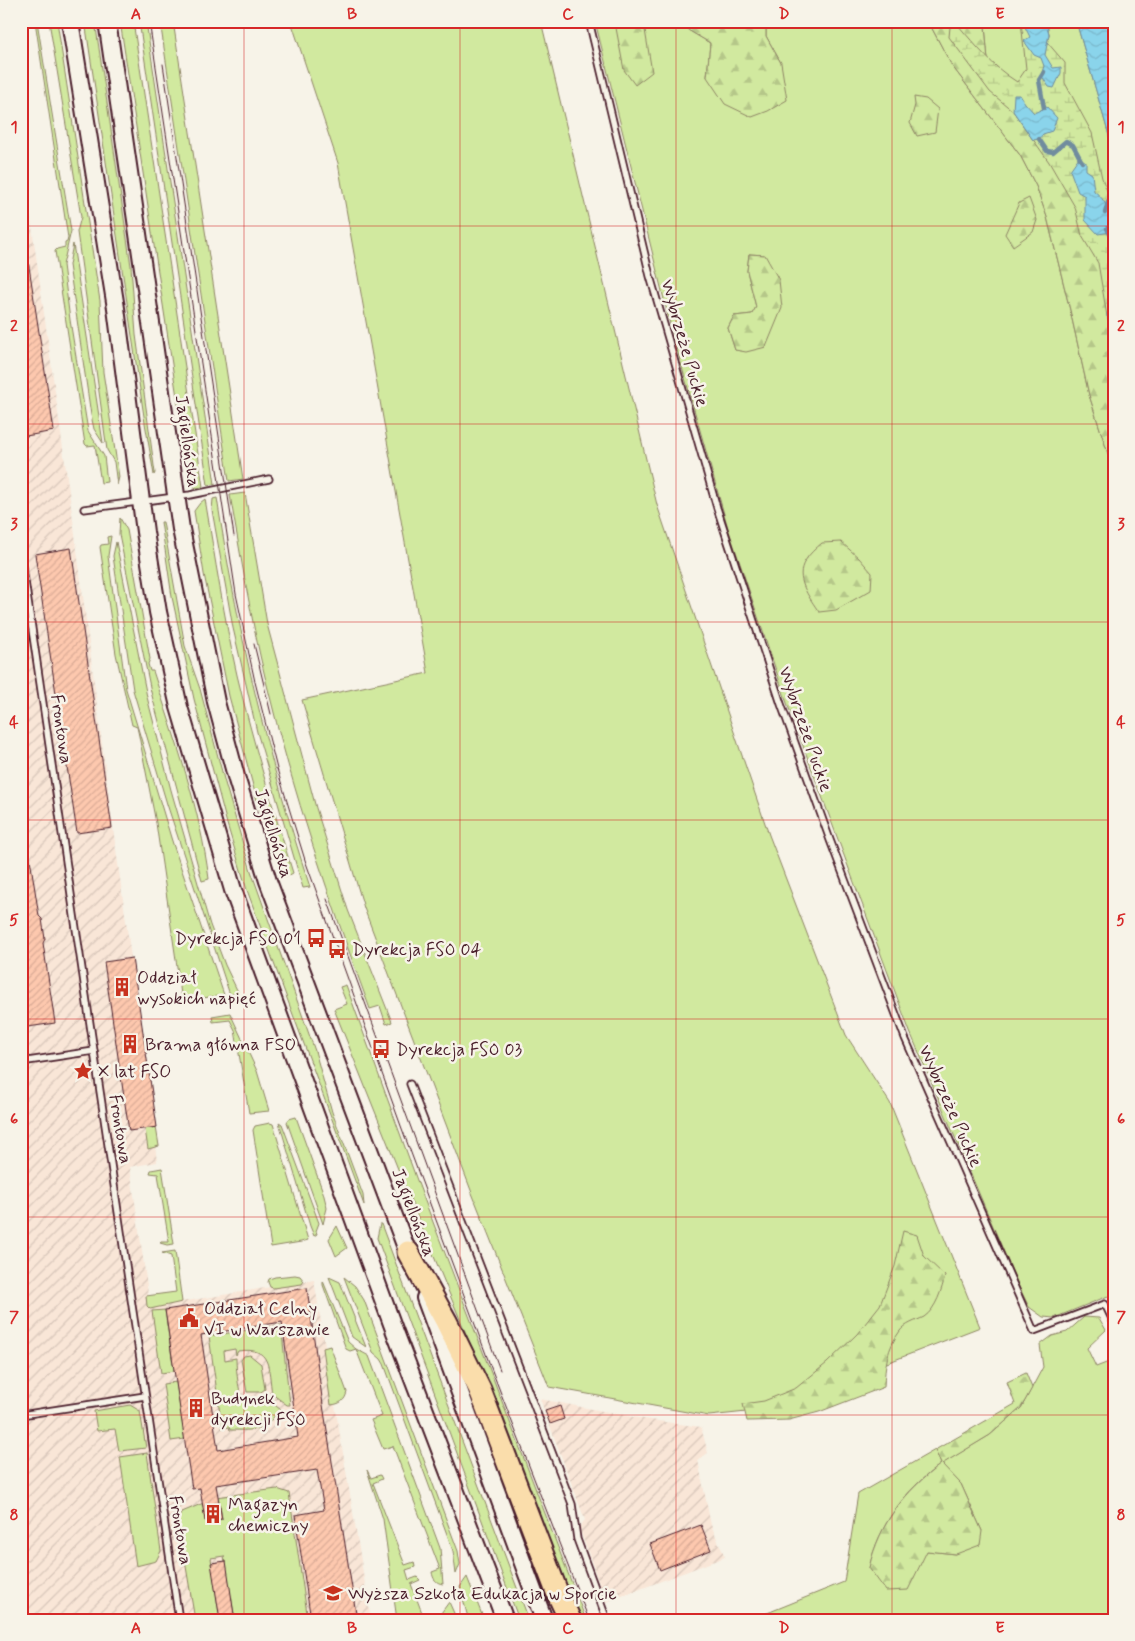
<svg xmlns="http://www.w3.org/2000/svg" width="1135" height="1641" viewBox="0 0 1135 1641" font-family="Mynerve,sans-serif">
<defs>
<pattern id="industrial-furrows" width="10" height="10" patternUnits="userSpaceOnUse" patternTransform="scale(1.25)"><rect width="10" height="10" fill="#f9e6d7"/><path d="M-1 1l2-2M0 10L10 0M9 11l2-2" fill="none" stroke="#d7c5b9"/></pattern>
<pattern id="forest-firs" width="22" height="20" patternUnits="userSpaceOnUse" patternTransform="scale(1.25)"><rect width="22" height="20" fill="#d1e99f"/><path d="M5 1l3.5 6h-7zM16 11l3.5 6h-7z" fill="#b5c789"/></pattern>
<pattern id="wetland-marsh" width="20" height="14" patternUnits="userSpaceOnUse" patternTransform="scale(1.25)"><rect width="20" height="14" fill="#d1e99f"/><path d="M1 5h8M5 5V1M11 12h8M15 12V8" fill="none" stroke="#b5c789"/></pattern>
<pattern id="water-waves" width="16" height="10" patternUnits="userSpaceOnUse" patternTransform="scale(1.25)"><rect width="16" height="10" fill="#8ad4eb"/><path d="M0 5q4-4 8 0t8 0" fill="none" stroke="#79b6ca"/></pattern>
<pattern id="building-hatch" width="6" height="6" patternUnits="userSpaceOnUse" patternTransform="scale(1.25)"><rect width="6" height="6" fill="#fdc8ae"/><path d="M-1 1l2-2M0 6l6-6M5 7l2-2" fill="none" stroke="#daab96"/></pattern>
</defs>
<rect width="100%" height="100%" fill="#f7f3e8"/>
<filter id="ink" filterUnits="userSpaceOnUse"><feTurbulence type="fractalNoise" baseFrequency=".02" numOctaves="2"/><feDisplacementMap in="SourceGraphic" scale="10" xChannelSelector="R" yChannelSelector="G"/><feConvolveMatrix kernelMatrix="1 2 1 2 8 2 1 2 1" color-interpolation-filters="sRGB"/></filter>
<g filter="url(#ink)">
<!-- industrial -->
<g fill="url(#industrial-furrows)">
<path d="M21,149L74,527L113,828L143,1043L157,1162L130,1167L150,1307L314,1280L371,1620H21Z"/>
<path d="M540,1399L644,1419L701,1427L708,1453L698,1460L711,1525L725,1557L606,1602L579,1527L585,1520Z"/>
</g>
<!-- grass -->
<g fill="#d1e99f" stroke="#8e8465" fill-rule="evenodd">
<path d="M35,21H37L71,231L63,265L70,320L88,431L104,456L107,482L101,483L95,445L87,446L85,444L55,251L57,249L65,247V243L67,242L68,238Z"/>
<path d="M49,21H57L100,301L103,372L119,477L117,485L114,462L107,450L77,232L81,217Z"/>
<path d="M85,21H95L131,266L136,335L155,473L154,475L145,423Z"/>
<path d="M120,21H133L203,487L196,488L190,483Z"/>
<path d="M139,21H146L215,484L208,485Z"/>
<path d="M160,21H173L243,479L229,481Z"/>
<path d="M291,21H541L657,505L769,835L846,1035L890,1103L980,1327L765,1410L709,1416L549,1387L472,1193L364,908L302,700L428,673L338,163Z"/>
<path d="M595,21H616V28L645,30L640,21H679L688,30L710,43L707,77L781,63L766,36V21H928L952,66L1020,155L1036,186L1047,217L1070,310L1089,395L1114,472V1308L1108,1296L1054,1318L1043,1317L1029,1307L1019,1287L910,1032L787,703L728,528L673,336ZM749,254L764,255L766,347L735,350L728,328L734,316L752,314L756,307L747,271Z"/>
<path d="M983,21H1022L1041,58L1017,83L1003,74L988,60L985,26Z"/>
<path d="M1046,21H1076L1114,153V245L1045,55L1049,34Z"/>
<path d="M73,244L103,443L94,429L91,415L69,265Z"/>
<path d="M245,493L267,624L316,808L348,910L392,1022L386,1024L380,1006L370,1009C330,901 293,793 266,681C251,620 241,557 230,495Z"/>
<path d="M217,498C237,630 268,759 310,887L303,888L257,732L233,628L212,510L213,499Z"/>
<path d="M205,499C215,558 224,617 237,675C253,742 273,808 293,873L286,877L263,823L229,696L204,574L194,511L200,503Z"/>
<path d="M120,518L127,530L150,659L148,664L150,671H153C175,739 200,808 209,879L202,881L151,692L119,534Z"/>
<path d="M161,522H163L185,646L200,689L225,783L251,871L315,1051L332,1112L363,1195L364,1205L279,977L247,890L227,824L194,699L172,597Z"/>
<path d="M111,536L108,556L126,689L172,841L224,995L182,1001L156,823L139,736L137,727L132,725L116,654L100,547L101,545L108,544L107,537Z"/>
<path d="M116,542L147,697L171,790L210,925L225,965L238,992L230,995L167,804L133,690L113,556Z"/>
<path d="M346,985L418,1183L586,1620H584L575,1605L554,1555L484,1377L408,1194L334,1009L347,1004L340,987Z"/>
<path d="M230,1013L257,1071L269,1111L249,1113L235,1030L230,1020L213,1022L212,1016Z"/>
<path d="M296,1117L323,1192L327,1208L323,1224L287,1122L289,1119Z"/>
<path d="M279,1122L282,1124L319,1223L316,1231L317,1234L314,1236L310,1226Z"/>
<path d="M270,1123L273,1124L308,1240L301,1242L271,1247L253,1130L255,1126Z"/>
<path d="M156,1127L159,1146L148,1149L145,1129Z"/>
<path d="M162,1168L174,1244L167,1245L160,1243L161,1242H169L158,1174L150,1173L151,1170Z"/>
<path d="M380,1224H381L529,1620H519L377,1238Z"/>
<path d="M337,1226L347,1248L336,1256L329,1239Z"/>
<path d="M175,1251L182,1302L150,1309L147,1306L146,1296L176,1292L171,1256L162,1253Z"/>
<path d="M295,1275L300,1276L304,1281L302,1284L273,1288L270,1287L268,1282L269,1279L275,1277Z"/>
<path d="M329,1277L340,1282L366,1347L352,1337Z"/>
<path d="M344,1277L355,1286L364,1300L458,1551L460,1564L456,1574L453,1551L448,1537L384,1364L381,1359L373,1352Z"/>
<path d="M323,1281L348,1342L356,1349L369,1356L440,1548L443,1584C436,1583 433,1579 432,1572L440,1569L393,1446L383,1449L371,1420L382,1416L356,1349L350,1351L346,1349L323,1285Z"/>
<path d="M165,1310L174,1371L161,1373L152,1311Z"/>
<path d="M1084,1317L1099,1318L1106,1330L1087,1348L1096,1367L1114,1360V1620H750L844,1582L858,1494L935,1450L941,1464L990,1435L1021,1408L1043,1367L1040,1345L1052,1336L1067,1332ZM941,1464L961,1484L982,1531L956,1554L927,1551L869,1568C879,1524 905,1490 941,1464Z"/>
<path d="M281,1325L290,1405H287L272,1394C268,1368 272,1346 238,1351L236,1355L235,1349L224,1351L225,1360L236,1358C236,1366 238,1395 244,1399C249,1402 260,1398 265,1397L281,1410C275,1414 272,1420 267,1424C258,1432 240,1430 230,1430L229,1427L222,1428L209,1336Z"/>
<path d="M330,1346L347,1392C345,1401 340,1404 331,1405L323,1348Z"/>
<path d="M250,1355L261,1364L265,1389L261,1392H247L241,1360L244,1356Z"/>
<path d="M176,1382L185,1439L171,1441L163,1384Z"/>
<path d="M130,1405L140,1411L146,1448L119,1451L115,1429L97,1431L94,1411Z"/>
<path d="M147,1453L161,1551L156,1561L136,1566L120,1457Z"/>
<path d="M367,1470L371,1478L380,1475L382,1479L373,1483L405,1565L414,1562L415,1567L406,1570L409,1580L417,1577L420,1580L411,1584L424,1618L397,1620L383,1519Z"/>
<path d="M277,1489L289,1493L308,1620H235L224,1556L211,1558L220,1620H195L178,1519L182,1512L206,1502L207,1508L204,1509L206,1521L222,1519L220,1506L210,1508L208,1498Z"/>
<path d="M467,1577L484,1620H471L467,1614L460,1587Z"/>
<path d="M449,1602L457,1620H436Z"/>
</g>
<!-- forest -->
<g fill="url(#forest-firs)" stroke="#8e8465">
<path d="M616,21H640L645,30L652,72L635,85L624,70L616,28Z"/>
<path d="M679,21H766V36L781,63L787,100L768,111L752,117L725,104L707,77L710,43L688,30Z"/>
<path d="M928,21H983L985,26L988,60L987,73L1033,140L1039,139L1105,248L1107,316L1114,335V472L1089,395L1070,310L1047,217L1036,186L1020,155L952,66Z"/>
<path d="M914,97L926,99L938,109L935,132L917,136L910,123L915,105Z"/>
<path d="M1029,198L1037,220L1033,232L1013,246L1005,234L1019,203Z"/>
<path d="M749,254L765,255L779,280L782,308L766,347L746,352L735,350L728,328L734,316L752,314L756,307L747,271Z"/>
<path d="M841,542L859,558L872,573L871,590L836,610L819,612C809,597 794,578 805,561C809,554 816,548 822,543Z"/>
<path d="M903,1231L917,1235L924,1256L945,1276C942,1289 936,1309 924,1317C916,1321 905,1324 900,1331C887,1348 885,1366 884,1387L819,1412L789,1420L747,1421L743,1404L764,1401L796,1388L827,1363L857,1334L880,1305L895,1266Z"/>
<path d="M1026,1373L1032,1388L1021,1408L990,1435L942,1464L961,1484L982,1531L980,1545L956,1554L927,1551L908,1590L886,1591L869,1568C879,1524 905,1491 941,1464L935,1450L1015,1404L1007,1382Z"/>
</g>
<!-- wetland -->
<path fill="url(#wetland-marsh)" stroke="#8e8465" d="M1021,21H1046L1049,34L1047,42L1065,63V83L1092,133L1102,178L1114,209V335L1107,316L1098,263L1082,236L1075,207L1049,162L1013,111L990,92L949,37L950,27L958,25C976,46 993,67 1017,82L1026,69Z"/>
<!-- water -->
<g fill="url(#water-waves)" stroke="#708c9e">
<path d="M1022,21H1046L1049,34L1045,55L1053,68L1061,67V73L1054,88L1049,87L1041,75L1044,66L1041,58L1034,55L1024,41L1030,37Z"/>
<path d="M1076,21H1114V153Z"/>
<path d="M1014,95H1020L1025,103L1034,113L1047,107L1057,118L1052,131L1043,134L1039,139L1033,140L1013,111Z"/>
<path d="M1079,157L1086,162V170L1092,174L1094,191C1106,199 1113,217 1111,232L1098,234L1085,220V196L1078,192L1070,170Z"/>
<path d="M1114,283V335L1107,316L1111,303L1109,287Z"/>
</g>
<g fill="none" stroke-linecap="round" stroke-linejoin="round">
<!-- stream -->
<g stroke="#708c9e" stroke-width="4.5">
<path d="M1044,108L1039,80L1044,72"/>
<path d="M1039,139L1047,151L1053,152L1066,141L1073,145L1082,162"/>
<path d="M1105,213L1108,202L1114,198"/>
<path d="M1107,228L1114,243"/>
</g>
</g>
<!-- building -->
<g fill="url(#building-hatch)" stroke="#4a1f2b" fill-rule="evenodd">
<path d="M21,260H28L54,431L26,436L21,406Z"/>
<path d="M71,548L112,828L77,833L35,554Z"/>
<path d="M28,846L39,916L42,919L45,939L43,943L55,1023L21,1028V847Z"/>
<path d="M132,958L157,1127L129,1131L104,962Z"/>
<path d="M307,1288L323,1405L357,1620H311L295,1515L324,1510L317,1470L216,1485L222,1519L205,1521L200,1488L192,1489L165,1310ZM282,1322L298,1437L218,1450L201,1335Z"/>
<path d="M560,1406L564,1419L550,1424L545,1411Z"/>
<path d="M701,1525L711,1550L660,1570L650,1544Z"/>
<path d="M226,1561L233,1608L235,1620H220L211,1563Z"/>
</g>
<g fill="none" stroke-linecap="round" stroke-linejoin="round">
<!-- lane casing -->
<g stroke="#4a1f2b" stroke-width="9">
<g id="lane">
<path d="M589,21L650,276L717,508L781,704L830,840L905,1038L1034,1331L1105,1304L1114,1323"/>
<path d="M84,509L190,495L269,479"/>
<path d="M21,554L94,1051L179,1620"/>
<path d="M21,1062L94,1051"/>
<path d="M410,1084L572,1504L577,1539L607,1620"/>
<path d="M21,1415L145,1396"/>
</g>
</g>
<!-- secondary casing -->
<g stroke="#4a1f2b" stroke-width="20">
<g id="secondary">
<path d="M70,21L116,308L145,532L158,612L179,707L233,890L395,1332L505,1620"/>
<path d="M107,21L181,529L216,702L237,780L268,881L411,1261"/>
<path d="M425,1298L544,1620"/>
</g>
</g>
<!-- highway casing -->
<g stroke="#4a1f2b" stroke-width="25">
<path id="highway" d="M408,1252L446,1321L480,1390L557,1592L570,1620"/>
</g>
<!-- lane -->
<use href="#lane" stroke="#f7f3e8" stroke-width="5.5"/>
<!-- secondary -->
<use href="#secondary" stroke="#f7f3e8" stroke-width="16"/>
<!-- highway -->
<use href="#highway" stroke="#faddab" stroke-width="21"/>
<!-- tram -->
<g stroke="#4a1f2b" stroke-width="1">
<path d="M149,21L236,594L255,682L277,769L305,860L401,1126L493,1373L589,1620"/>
<path d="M163,64L234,536"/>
<path d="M254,644L271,714"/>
<path d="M327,899L500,1370"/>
</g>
</g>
</g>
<!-- grid -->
<path fill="none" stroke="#d62828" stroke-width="1" stroke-opacity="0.55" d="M244,21V1620M460,21V1620M676,21V1620M892,21V1620M21,226H1114M21,424H1114M21,622H1114M21,820H1114M21,1019H1114M21,1217H1114M21,1415H1114"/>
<!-- icons -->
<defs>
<g id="bus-bare" transform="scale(1.5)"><path d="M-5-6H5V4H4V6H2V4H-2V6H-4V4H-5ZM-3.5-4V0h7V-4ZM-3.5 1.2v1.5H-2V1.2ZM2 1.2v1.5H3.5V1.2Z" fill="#c8321e" stroke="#f7f3e8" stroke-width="2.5" paint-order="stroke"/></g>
<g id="building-bare" transform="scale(1.5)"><path d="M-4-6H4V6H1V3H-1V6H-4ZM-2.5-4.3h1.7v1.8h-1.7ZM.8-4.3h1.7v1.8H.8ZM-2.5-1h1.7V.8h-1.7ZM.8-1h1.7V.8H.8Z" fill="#c8321e" stroke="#f7f3e8" stroke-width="2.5" paint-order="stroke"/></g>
<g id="sight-bare" transform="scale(1.5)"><path d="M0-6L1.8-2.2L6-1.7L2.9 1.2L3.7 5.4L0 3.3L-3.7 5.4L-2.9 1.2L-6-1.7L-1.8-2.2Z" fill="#c8321e" stroke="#f7f3e8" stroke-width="2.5" paint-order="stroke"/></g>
<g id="civic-bare" transform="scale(1.5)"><path d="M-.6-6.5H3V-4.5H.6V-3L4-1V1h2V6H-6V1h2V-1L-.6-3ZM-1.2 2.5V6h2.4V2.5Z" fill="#c8321e" stroke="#f7f3e8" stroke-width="2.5" paint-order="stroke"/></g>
<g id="university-bare" transform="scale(1.5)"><path d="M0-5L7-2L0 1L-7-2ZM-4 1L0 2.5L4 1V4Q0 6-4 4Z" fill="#c8321e" stroke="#f7f3e8" stroke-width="2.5" paint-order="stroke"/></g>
</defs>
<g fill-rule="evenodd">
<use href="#bus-bare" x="316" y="938"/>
<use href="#bus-bare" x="337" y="949"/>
<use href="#building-bare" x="122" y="987"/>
<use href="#building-bare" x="130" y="1044"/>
<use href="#bus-bare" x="381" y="1049"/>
<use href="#sight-bare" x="83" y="1071"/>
<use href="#civic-bare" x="189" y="1318"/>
<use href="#building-bare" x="196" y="1408"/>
<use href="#building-bare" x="213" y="1514"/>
<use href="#university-bare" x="333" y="1593"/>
</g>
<g text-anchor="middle" stroke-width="5" stroke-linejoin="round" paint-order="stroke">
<!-- street labels -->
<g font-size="18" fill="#4a1f2b" stroke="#f7f3e8">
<text transform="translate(685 343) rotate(74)" y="6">Wybrzeże Puckie</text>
<text transform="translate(188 441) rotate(82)" y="6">Jagiellońska</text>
<text transform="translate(62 729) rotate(82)" y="6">Frontowa</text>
<text transform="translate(806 729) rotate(71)" y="6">Wybrzeże Puckie</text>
<text transform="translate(274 833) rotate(73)" y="6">Jagiellońska</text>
<text transform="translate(951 1106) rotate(66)" y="6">Wybrzeże Puckie</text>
<text transform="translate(121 1129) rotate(81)" y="6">Frontowa</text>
<text transform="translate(414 1212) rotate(69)" y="6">Jagiellońska</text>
<text transform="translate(181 1530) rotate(81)" y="6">Frontowa</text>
</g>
<!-- poi labels -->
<g font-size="18" fill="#4a1f2b" stroke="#f7f3e8" text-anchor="start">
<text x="301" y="944" text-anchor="end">Dyrekcja FSO 01</text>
<text x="352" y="955">Dyrekcja FSO 04</text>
<text x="137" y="983">Oddział<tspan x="137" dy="21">wysokich napięć</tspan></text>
<text x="145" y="1050">Brama główna FSO</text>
<text x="396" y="1055">Dyrekcja FSO 03</text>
<text x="98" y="1077">X lat FSO</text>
<text x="204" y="1314">Oddział Celny<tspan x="204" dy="21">VI w Warszawie</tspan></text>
<text x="211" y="1404">Budynek<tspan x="211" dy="21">dyrekcji FSO</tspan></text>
<text x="228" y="1510">Magazyn<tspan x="228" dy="21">chemiczny</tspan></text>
<text x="348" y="1599">Wyższa Szkoła Edukacja w Sporcie</text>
</g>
</g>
<!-- margin -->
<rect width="1135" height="1641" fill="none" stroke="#f7f3e8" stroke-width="55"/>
<rect x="28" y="28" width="1080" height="1586" fill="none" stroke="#d62828" stroke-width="2"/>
<g font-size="16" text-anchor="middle" font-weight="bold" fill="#d62828">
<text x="136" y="19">A</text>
<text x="352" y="19">B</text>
<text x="568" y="19">C</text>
<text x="784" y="19">D</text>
<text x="1000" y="19">E</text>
<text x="14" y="132">1</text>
<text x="1121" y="132">1</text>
<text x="14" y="331">2</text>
<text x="1121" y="331">2</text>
<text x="14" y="529">3</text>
<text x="1121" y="529">3</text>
<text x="14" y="727">4</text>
<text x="1121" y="727">4</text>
<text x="14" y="925">5</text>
<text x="1121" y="925">5</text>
<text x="14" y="1124">6</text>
<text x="1121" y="1124">6</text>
<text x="14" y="1322">7</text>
<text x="1121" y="1322">7</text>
<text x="14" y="1520">8</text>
<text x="1121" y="1520">8</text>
<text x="136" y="1633">A</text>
<text x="352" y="1633">B</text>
<text x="568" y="1633">C</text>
<text x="784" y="1633">D</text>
<text x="1000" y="1633">E</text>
</g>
</svg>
